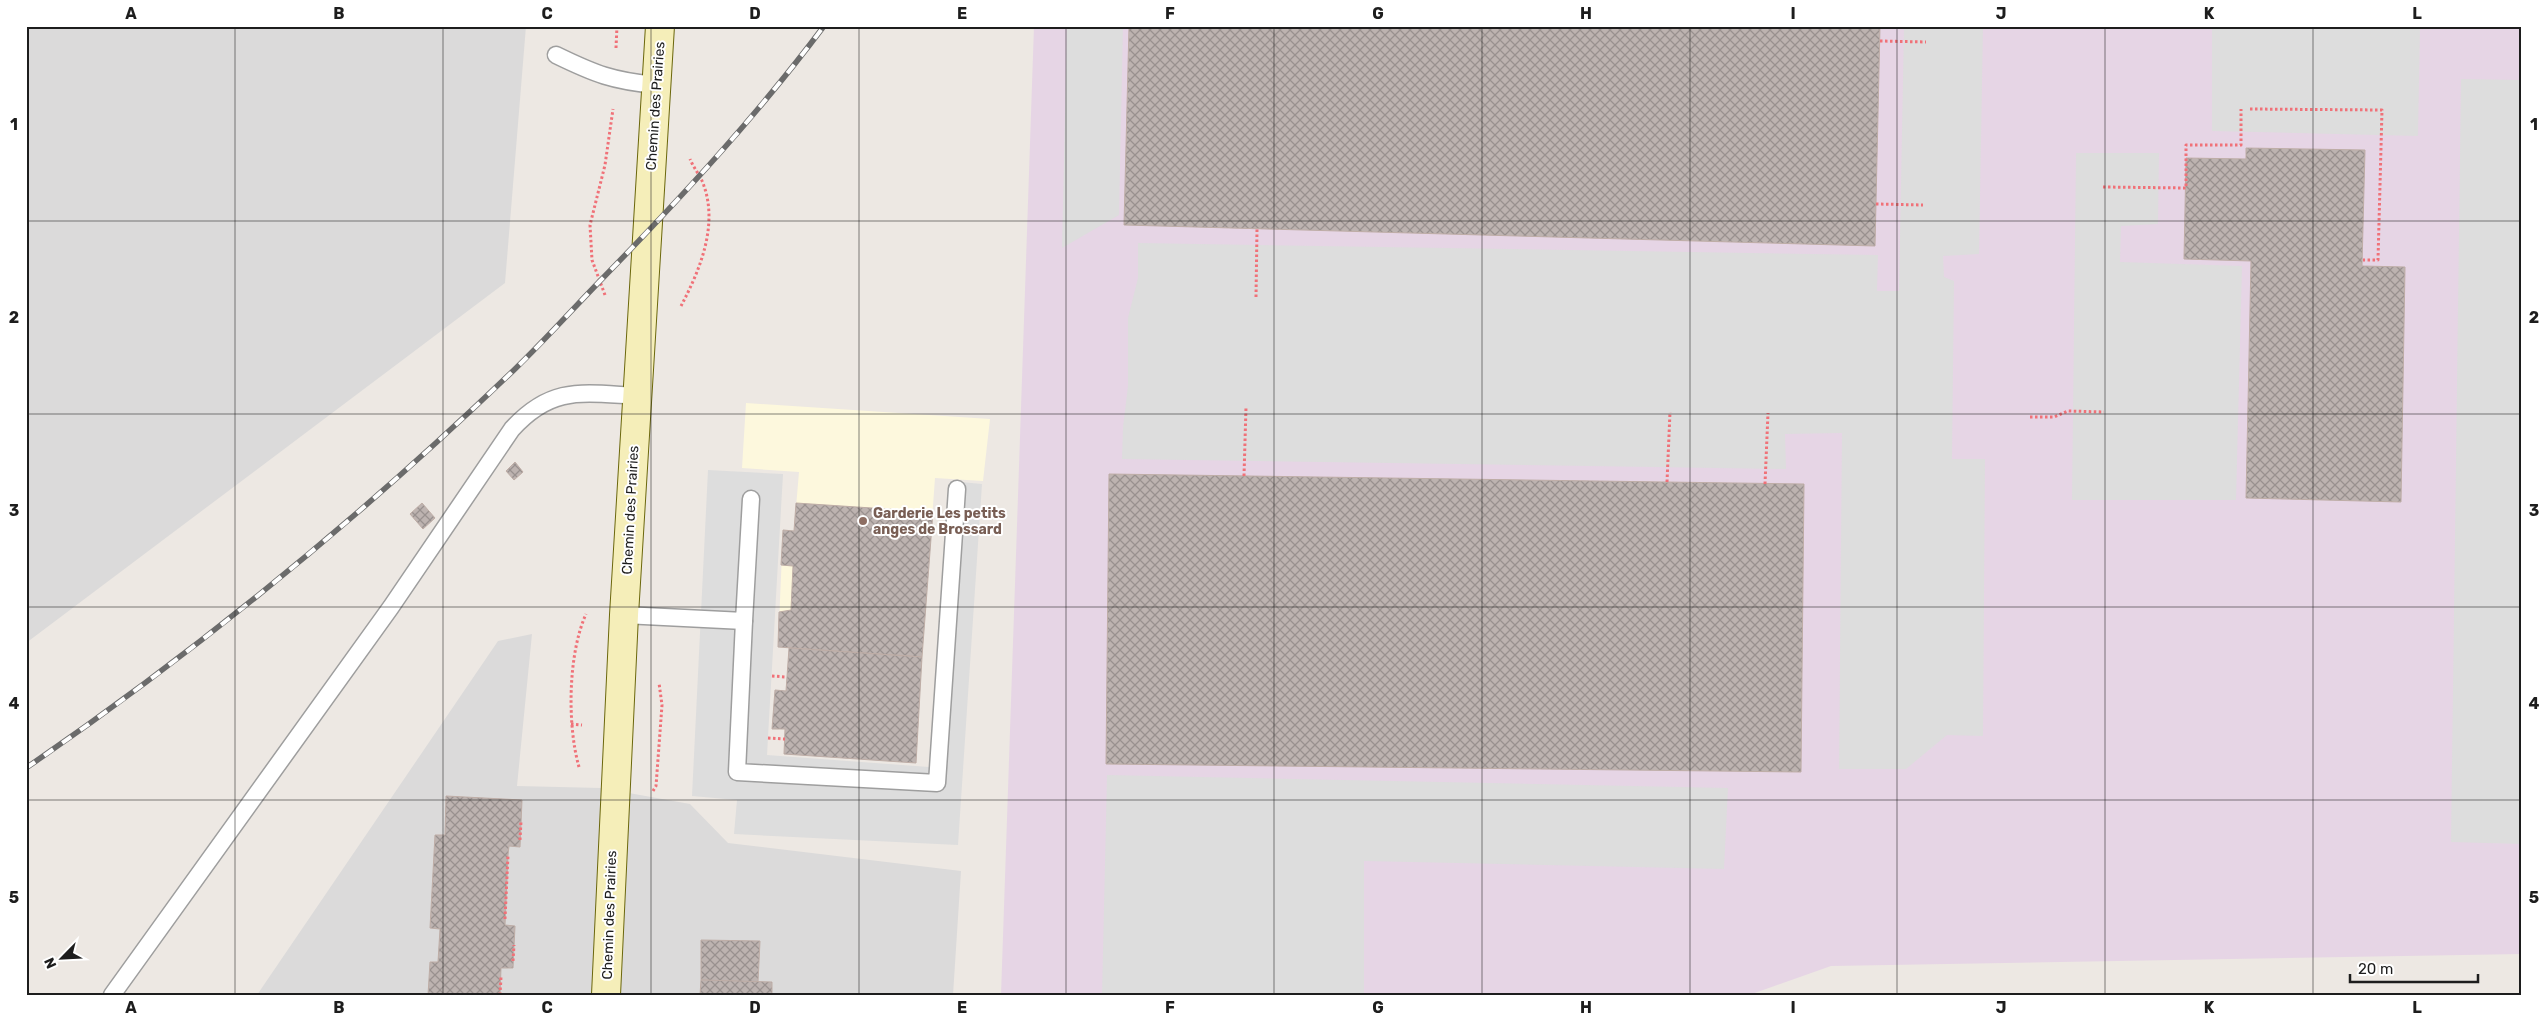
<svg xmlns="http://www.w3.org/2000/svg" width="2548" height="1021" viewBox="0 0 2548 1021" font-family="Rubik,sans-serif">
<defs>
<pattern id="building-cross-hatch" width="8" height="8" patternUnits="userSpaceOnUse" patternTransform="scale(1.25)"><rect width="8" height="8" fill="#bdb3b0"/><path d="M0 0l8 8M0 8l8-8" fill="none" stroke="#99918f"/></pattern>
</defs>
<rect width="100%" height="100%" fill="#ede8e3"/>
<!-- residential -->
<g fill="#dbdada">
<path d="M26,26H526L505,283L26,643Z"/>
<path d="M532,634L517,786L601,788L690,804L728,843L961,871L953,995H257L498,641Z"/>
</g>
<!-- industrial -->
<path fill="#e6d5e5" d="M1034,26H2522V954L1831,966L1749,995H1001Z"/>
<!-- education -->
<path fill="#fdf8dd" d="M746,403L990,419L983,481L935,478L922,657L778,647L783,530L794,531L799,472L742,468Z"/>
<!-- parking -->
<g fill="#ddd">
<path d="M1067,26H1123L1119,215L1062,248Z"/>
<path d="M1904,26H1983L1979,254L1943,256L1944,277L1954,281L1952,459H1985L1983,736L1947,735L1906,769H1839L1842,433L1785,434L1786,469L1122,459L1123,427L1128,386V318L1138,278V243L1878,255L1877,291H1899Z"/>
<path d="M2212,26H2420L2418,136L2212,131Z"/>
<path d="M2461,79L2522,80V639L2519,806H2522V844L2451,842Z"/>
<path d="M2076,153H2159L2158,224L2121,226L2120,262L2242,266L2236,500H2072Z"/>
<path d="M708,470L783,474L767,755L929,767L950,481L982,484L958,845L734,834L737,800L692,796Z"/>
<path d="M1107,775L1728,788L1724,869L1364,861V995H1102Z"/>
</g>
<!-- building -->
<g fill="url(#building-cross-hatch)" stroke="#beada6">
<path d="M1129,26H1880L1875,246L1124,225Z"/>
<path d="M2246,148L2365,150L2362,266L2405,267L2401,502L2246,498L2251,261L2184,259L2186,158L2246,159Z"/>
<path d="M515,462L523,472L514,480L506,471Z"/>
<path d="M1109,474L1804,484L1801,772L1106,764Z"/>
<path d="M422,503L435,518L423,529L410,514Z"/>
<path d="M796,503L933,512L922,657L778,647L779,612L791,610L793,566L781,565L783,530L794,531Z"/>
<path d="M789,648L922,657L916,763L784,754L785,729H772L775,690L786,691Z"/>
<path d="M446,796L522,800L520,847L509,846L508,855L505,925L515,926L513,968H501L500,995H428L430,962H438L440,929L430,928L435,835H445Z"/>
<path d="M701,940L760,941L758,982L701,980Z"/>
<path d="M701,980L772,982V995H700Z"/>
</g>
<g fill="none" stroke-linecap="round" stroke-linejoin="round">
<!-- lane casing -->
<g stroke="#9e9e9e" stroke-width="19">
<g id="lane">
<path d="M556,55C595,74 613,81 656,85"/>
<path d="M624,615L744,621L751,499"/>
<path d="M744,621L737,772L937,783L957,489"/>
<path d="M112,995L391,607L512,429C552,385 583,393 637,396"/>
</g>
</g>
<!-- secondary casing -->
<g stroke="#6b670c" stroke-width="30">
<path id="secondary" d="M606,995L624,615L660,26"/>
</g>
<!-- path -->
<g stroke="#f07178" stroke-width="3" stroke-dasharray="2.5 2.5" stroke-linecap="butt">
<path d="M1880,41L1926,42"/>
<path d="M616,48L617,26"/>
<path d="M2250,109L2382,110L2378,260H2363"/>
<path d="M2103,187L2186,188V145H2241V109"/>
<path d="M1876,204L1923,205"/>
<path d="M605,295L592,260L590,225L605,165L613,109"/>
<path d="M1256,297L1257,229"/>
<path d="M681,306C700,270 718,226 704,186C701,176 694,169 690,159"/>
<path d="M2030,417H2054L2068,411L2104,412"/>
<path d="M1244,476L1246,407"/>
<path d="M1667,482L1670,412"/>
<path d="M1765,484L1768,413"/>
<path d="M772,676L786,677"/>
<path d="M571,724L582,725"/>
<path d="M768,738L785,739"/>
<path d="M579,767C567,725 568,654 586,614"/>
<path d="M653,791L656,786L662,705L659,683"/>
<path d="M520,840L521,821"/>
<path d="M505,919L508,855"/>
<path d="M513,961L514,945"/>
<path d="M500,995L501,977"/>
</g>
<!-- lane -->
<use href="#lane" stroke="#fff" stroke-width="16"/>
<!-- secondary -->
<use href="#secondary" stroke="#f5eeb9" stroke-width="28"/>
<!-- rail casing -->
<g stroke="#6b6b6b" stroke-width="5.5">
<path id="rail" d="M26,768C200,649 363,515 515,369C544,341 571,311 599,282C678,201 756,117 824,26"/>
</g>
<!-- rail -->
<use href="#rail" stroke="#fff" stroke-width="4" stroke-dasharray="11" stroke-linecap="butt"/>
</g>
<!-- grid -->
<path fill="none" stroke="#1d1d1d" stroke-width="1" stroke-opacity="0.55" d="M235,26V995M443,26V995M651,26V995M859,26V995M1066,26V995M1274,26V995M1482,26V995M1690,26V995M1897,26V995M2105,26V995M2313,26V995M26,221H2522M26,414H2522M26,607H2522M26,800H2522"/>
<!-- markers -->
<circle fill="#8d6e63" stroke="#fff" stroke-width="2" cx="863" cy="521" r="5"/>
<g text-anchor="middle" stroke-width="4" stroke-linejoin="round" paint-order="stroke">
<!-- street labels -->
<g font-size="14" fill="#1d1d1d" stroke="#fff">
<text transform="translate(655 106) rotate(-86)" y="5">Chemin des Prairies</text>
<text transform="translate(630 510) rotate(-87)" y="5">Chemin des Prairies</text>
<text transform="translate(609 915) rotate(-88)" y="5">Chemin des Prairies</text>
</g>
<!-- education labels -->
<g font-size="14" font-weight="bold" fill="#785e54" stroke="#fff" text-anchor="start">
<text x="873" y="518">Garderie Les petits<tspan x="873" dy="16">anges de Brossard</tspan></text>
</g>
</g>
<!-- border -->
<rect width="2548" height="1021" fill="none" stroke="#ffffff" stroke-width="55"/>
<!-- north arrow -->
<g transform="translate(62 958) rotate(246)" stroke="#ffffff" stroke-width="4" paint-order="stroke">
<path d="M0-4L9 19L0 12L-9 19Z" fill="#1d1d1d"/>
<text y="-8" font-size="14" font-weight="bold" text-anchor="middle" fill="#1d1d1d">N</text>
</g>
<!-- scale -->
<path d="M2350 974v8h128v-8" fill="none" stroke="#1d1d1d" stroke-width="2.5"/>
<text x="2358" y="974" font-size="15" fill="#1d1d1d" stroke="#ffffff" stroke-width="4" paint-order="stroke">20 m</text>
<rect x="28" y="28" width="2492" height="966" fill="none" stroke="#1d1d1d" stroke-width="2"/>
<g font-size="16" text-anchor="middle" font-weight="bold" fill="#1d1d1d">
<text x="131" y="19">A</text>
<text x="339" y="19">B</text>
<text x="547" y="19">C</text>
<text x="755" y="19">D</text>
<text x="962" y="19">E</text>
<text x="1170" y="19">F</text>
<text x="1378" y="19">G</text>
<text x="1586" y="19">H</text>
<text x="1793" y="19">I</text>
<text x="2001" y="19">J</text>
<text x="2209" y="19">K</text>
<text x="2417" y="19">L</text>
<text x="14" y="130">1</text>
<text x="2534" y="130">1</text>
<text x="14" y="323">2</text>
<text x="2534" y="323">2</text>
<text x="14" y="516">3</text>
<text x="2534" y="516">3</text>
<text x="14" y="709">4</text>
<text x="2534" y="709">4</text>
<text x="14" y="903">5</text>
<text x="2534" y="903">5</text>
<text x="131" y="1013">A</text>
<text x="339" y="1013">B</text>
<text x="547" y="1013">C</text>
<text x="755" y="1013">D</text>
<text x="962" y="1013">E</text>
<text x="1170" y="1013">F</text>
<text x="1378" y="1013">G</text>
<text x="1586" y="1013">H</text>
<text x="1793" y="1013">I</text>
<text x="2001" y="1013">J</text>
<text x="2209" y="1013">K</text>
<text x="2417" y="1013">L</text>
</g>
</svg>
